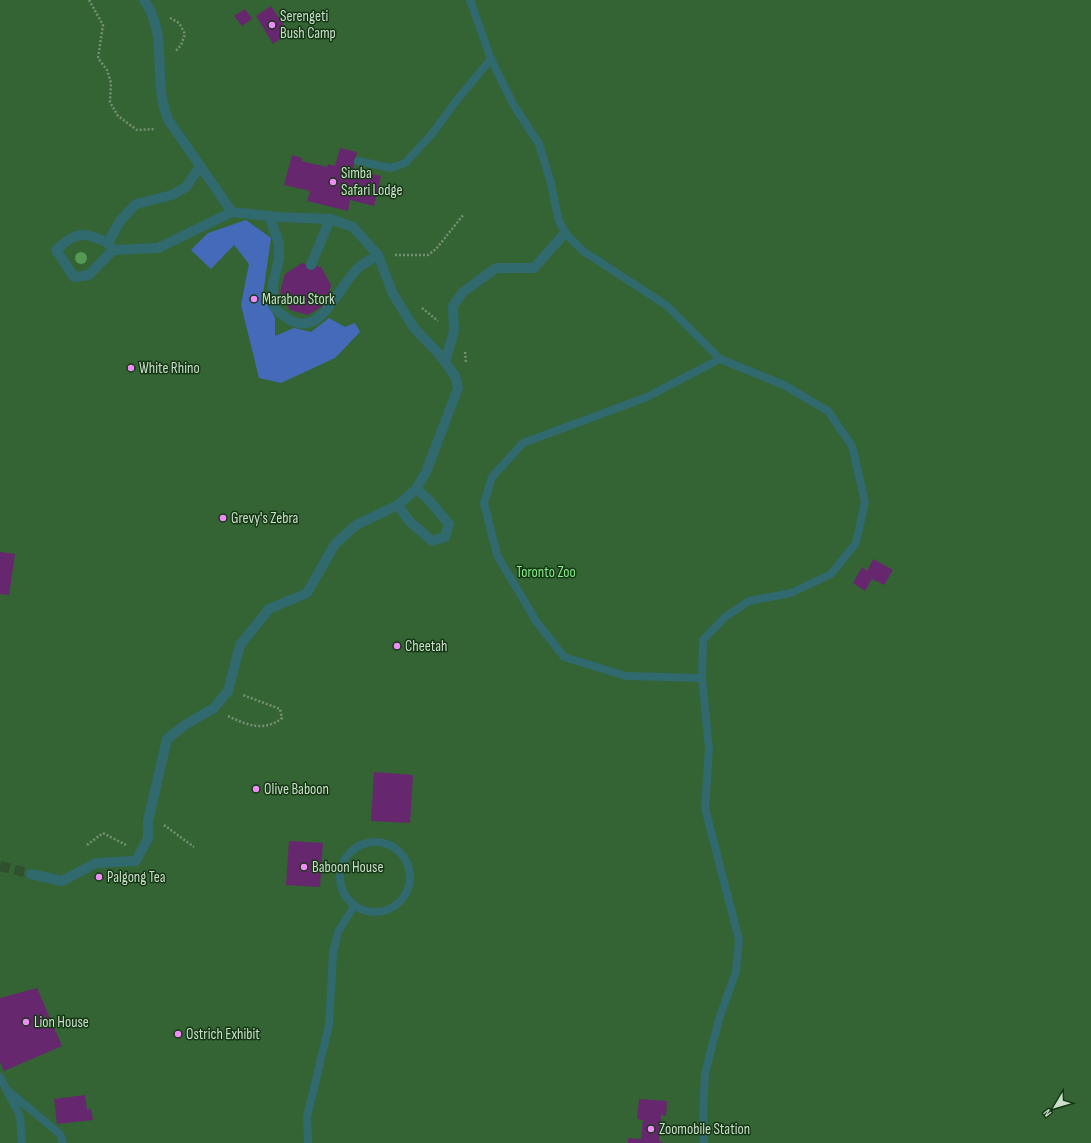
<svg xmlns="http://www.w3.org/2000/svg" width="1091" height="1143" viewBox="0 0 1091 1143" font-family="'Sofia Sans Condensed',sans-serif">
<rect width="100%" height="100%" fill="#153715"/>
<!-- green -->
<rect fill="#346434" x="0" y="0" width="1091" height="1143"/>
<!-- water -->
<path fill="#456aba" d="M246,220L271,238L263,294L275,318V336L294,328L311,332L329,318L345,327L355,323L360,332L335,358L281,383L259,378L241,305L249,264L234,245L211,269L191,250L208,233Z"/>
<!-- building -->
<g fill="#67276e">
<path d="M271,6L289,33L273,44L256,16Z"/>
<path d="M245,9L252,19L242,26L234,16Z"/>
<path d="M340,148L357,152L352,173L370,177L371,174L381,176L374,206L350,200L348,211L307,201L310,191L284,185L292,155L302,158L301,161L327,167L328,164L335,166Z"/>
<path d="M302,263L321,267L331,285L326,304L308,315L290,310L280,292L285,274Z"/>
<path d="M0,552L15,554L9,595L0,594Z"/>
<path d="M873,559L893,570L884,585L872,579L865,591L853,583L862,567L867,571Z"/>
<path d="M374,772L413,775L410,823L371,821Z"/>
<path d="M289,841L323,843L320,887L286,885Z"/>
<path d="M37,988L62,1046L4,1071L0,1062V998Z"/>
<path d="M85,1095L87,1110L91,1109L93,1120L57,1124L54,1099Z"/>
<path d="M639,1099L667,1101L666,1116L661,1115L659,1141L664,1143H628V1138L641,1139L643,1120L637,1119Z"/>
</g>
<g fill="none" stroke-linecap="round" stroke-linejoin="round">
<!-- pedestrian-tunnel -->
<path stroke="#305030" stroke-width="10" stroke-dasharray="10 5" stroke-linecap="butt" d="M0,866L31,874"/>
<!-- path -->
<g stroke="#769075" stroke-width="2.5" stroke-dasharray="2 2" stroke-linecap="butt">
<path d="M89,0L103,25L98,58L107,70L111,83L110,102L118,116L137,130L155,129"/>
<path d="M170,18L179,23L185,34L181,45L175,52"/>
<path d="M395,255H428L436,249L464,214"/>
<path d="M422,308L438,321"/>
<path d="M465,352L466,363"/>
<path d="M228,716C246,725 265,732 282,718L280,709L243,695"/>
<path d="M164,825L194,847"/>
<path d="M87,845L103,833L126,845"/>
</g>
<!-- service -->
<g stroke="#30696e" stroke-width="8">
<path d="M470,0L491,59L513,104L539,144L551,183L558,218L565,233L583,251L666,305L720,359L784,385L828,411L852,446L865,502L856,543L831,574L791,593L749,601L725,617L703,640L702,678L709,749L705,808L739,940L736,971L719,1019L705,1074L703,1114L704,1143"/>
<path d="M358,161L391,168L405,163L432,134L456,101L491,59"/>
<path d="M702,678L626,676L564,657L536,621L497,555L484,503L492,477L523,443L647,397L720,359"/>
<circle cx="375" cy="877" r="35"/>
<path d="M0,1077L20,1116L22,1143"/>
<path d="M6,1089L60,1134L63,1143"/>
<path d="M308,1143L307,1117L329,1025L333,953L338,932L354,906"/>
</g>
<!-- pedestrian -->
<g stroke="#30696e" stroke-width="10">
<path d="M200,166L186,187L172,195L136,204L120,221L108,243L113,250L158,248L232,212"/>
<path d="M269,216L279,243V259L273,284V306C314,351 331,299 355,271C361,264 371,260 378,255"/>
<path d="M108,243C83,231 75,232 56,250L74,277L89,275L113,250"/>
<path d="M311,265L330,219"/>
<path d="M445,362L454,331L453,306L463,292L496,268H534L565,233"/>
<path d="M398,505L409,521L432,541L445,537L449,524L427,498L416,489"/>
<path d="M31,874L62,881L96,863L136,861L148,838V821L167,739L185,725L214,708L228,691L240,645L269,609L307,593L335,544L356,525L398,505L416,489L426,472L458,388L455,376L440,355L414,328L393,294L378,255L353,227L330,219L278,217L232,212L169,121C151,84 170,35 144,0"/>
</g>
</g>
<!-- trees -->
<circle fill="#559954" cx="81" cy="258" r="6"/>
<!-- markers -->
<g fill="#ee8cf8" stroke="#153715" stroke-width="1.5">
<circle cx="272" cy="25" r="4"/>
<circle cx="333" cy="182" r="4"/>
<circle cx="254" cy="299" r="4"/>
<circle cx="131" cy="368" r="4"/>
<circle cx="223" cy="518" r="4"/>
<circle cx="397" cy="646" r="4"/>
<circle cx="256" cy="789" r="4"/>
<circle cx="304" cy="867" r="4"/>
<circle cx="99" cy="877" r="4"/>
<circle cx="26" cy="1022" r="4"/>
<circle cx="178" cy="1034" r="4"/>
<circle cx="651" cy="1129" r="4"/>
</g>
<g text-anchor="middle" stroke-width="3" stroke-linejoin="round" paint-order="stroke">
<!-- poi labels -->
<g font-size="15" fill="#cadec9" stroke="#153715" text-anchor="start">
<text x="280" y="21">Serengeti<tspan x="280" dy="17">Bush Camp</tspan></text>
<text x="341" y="178">Simba<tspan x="341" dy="17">Safari Lodge</tspan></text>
<text x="262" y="304">Marabou Stork</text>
<text x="139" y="373">White Rhino</text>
<text x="231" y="523">Grevy's Zebra</text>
<text x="405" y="651">Cheetah</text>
<text x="264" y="794">Olive Baboon</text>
<text x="312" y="872">Baboon House</text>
<text x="107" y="882">Palgong Tea</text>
<text x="34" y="1027">Lion House</text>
<text x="186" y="1039">Ostrich Exhibit</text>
<text x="659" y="1134">Zoomobile Station</text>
</g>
<!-- park labels -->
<g font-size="15" fill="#89ea87" stroke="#153715">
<text x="546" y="577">Toronto Zoo</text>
</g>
</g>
<!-- north arrow -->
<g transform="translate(1055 1107) rotate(232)" stroke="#153715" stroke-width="3" paint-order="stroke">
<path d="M0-3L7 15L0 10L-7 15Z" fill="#cadec9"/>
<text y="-6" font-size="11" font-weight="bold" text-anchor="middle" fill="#cadec9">N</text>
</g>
</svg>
